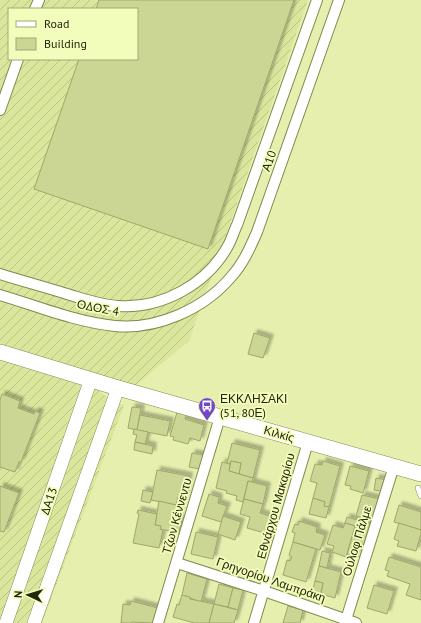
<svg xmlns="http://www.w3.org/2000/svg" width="421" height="623" viewBox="0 0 421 623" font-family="'PT Sans',sans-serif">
<defs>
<pattern id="industrial-furrows" width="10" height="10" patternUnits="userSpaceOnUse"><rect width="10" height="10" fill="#dbe69d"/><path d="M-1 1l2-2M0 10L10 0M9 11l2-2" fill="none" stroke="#bcc586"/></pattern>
<filter id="shadow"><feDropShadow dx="3.5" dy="-3.5" stdDeviation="1" flood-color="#0004"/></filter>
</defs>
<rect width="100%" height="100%" fill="#e6efae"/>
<!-- industrial -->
<g fill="url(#industrial-furrows)" fill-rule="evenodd">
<path d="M0,0H308L189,341L130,390L0,349ZM9,9H137V59H9Z"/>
<path d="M0,358L90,384L112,401L124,405L42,623H0Z"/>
</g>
<!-- building -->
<g fill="#ccd694" stroke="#9fa769" filter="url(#shadow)">
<path d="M99,0H294L208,249L34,189L79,59H137V9H96Z"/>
<path d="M254,333L270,338L263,358L248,354Z"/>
<path d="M2,394L20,401L18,408L34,414L35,411L40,413L21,462H19L15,472L0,467V400Z"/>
<path d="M132,407L141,408L137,430L128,428Z"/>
<path d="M178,409L187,412L185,419L204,425L200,441L190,438L188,444L173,440L174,437L170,436Z"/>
<path d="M140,415L170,421L167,436L137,430Z"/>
<path d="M134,429L148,432L145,444L135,442L137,435L133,434Z"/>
<path d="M135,442L153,446L152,454L134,450Z"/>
<path d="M232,443L260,450L253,478L239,474L241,463L231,461L230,464L227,463Z"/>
<path d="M192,453L203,455L200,469L189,467Z"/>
<path d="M231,461L241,463L239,474L229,471Z"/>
<path d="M323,461L340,466L329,507L324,506L325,502L313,498L317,483L310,481L315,464L322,465Z"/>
<path d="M222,462L230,464L229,471L253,478L252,482L248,481L243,502L236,500L237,496L226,493L227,491L216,488Z"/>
<path d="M350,466L369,471L363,493L350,489L351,486L345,485Z"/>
<path d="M157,470L189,476L185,498L178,497L176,505L151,500Z"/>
<path d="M376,478L387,480L385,492L374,490Z"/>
<path d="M248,481L267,486L263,504L244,499Z"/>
<path d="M0,486L19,493L4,532L0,531Z"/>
<path d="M143,490L153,492L150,503L141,501Z"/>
<path d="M209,494L219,497L218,503L227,506L221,522L202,516Z"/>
<path d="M362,495L380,499L374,521L356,516Z"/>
<path d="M313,498L325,502L324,506L329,507L326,518L309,514Z"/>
<path d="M244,499L263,504L260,513L273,517L268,534L247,528L250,517L240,514Z"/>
<path d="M159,501L176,505V509L180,510L178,519H182L179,533L160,529L161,526L155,525Z"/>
<path d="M399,505L421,512V530L394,522Z"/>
<path d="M138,510L157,514L155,525L161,526L160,529L163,530L159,548L133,543L139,514L137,513Z"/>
<path d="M223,516L241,522L235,540L218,534Z"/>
<path d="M347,517L370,524L360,557L347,554L355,526L345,523Z"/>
<path d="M299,521L317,527L316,532L325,535L320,550L293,542L295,533L292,532L295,524L298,525Z"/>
<path d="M345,523L355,526L346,557L332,552L334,546L327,544L333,525L343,528Z"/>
<path d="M399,523L421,530V534L416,551L397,546L399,541L394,539Z"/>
<path d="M196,532L218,537L213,559L191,554Z"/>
<path d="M293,542L316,549L306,582L283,575L287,560L290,561L292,557L289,555Z"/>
<path d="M322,551L330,553L327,568L319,566Z"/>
<path d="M389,557L421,567V600L406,595L410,584L387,576L389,571L385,570Z"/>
<path d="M319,566L341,572L335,598L321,594L323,583L315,581Z"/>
<path d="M187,573L207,579L201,602L182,595Z"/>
<path d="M315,581L323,583L320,596L312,594Z"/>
<path d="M219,584L233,588L228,607L214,604Z"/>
<path d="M374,585L394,591L387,614L367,608Z"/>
<path d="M233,588L243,590L238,610L228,607Z"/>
<path d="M182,595L190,597V599L214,604L209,623H194L173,617L177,604L179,605Z"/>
<path d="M131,601L158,608L153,623L132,622L131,623H121L123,604L130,605Z"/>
<path d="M214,604L238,610L234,623H209Z"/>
<path d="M288,606L303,610L300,623H283Z"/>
</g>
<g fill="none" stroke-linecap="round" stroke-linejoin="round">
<!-- service casing -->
<g stroke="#828a4d" stroke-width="6">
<path id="service" d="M418,488L421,496"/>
</g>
<!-- minor casing -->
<g stroke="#828a4d" stroke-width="12">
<g id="minor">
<path d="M35,9L39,0"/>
<path d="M0,110L18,59"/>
<path d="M0,274C22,281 45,287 67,294C84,299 100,305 118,306C162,309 208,284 229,244C232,238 234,231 237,225L317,0"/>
<path d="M0,295C37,306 76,322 115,326C157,330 204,309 231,277C243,264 250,248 257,232L339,0"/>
<path d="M177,563L264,591L356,623"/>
<path d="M158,623L220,417"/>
<path d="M254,623L308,442"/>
<path d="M345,623L394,466"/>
</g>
</g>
<!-- tertiary casing -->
<g stroke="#828a4d" stroke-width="14">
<g id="tertiary">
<path d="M6,623L91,379"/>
<path d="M34,623L118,388"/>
</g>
</g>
<!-- secondary casing -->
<g stroke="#828a4d" stroke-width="16">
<path id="secondary" d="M0,352L118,388L421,474"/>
</g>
<!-- service -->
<use href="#service" stroke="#fff" stroke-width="5"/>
<!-- minor -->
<use href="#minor" stroke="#fff" stroke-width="10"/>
<!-- tertiary -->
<use href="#tertiary" stroke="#fff" stroke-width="13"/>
<!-- secondary -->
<use href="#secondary" stroke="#fff" stroke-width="15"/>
</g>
<!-- icons -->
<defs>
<g id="bus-pin" transform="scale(0.9)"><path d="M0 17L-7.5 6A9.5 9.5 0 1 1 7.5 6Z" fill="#7249c2" stroke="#f3fdbb"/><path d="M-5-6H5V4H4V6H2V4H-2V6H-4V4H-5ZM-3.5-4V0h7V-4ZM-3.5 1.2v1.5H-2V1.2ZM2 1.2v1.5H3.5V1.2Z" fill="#fff"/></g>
</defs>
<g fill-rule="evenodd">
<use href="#bus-pin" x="207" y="406"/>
</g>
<g text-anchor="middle" stroke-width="3.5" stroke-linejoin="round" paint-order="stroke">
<!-- street labels -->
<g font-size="12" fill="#23250c" stroke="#f3fdbb">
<text transform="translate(269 161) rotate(-70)" y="4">Α10</text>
<text transform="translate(98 308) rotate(11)" y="4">ΟΔΟΣ 4</text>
<text transform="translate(279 434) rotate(16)" y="4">Κιλκίς</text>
<text transform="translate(49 501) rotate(-71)" y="4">ΔΑ13</text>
<text transform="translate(276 506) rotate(-74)" y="4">Εθνάρχου Μακαρίου</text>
<text transform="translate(177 516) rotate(-74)" y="4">Τζων Κέννεντυ</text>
<text transform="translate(357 541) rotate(-73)" y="4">Ούλοφ Πάλμε</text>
<text transform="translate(271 580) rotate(19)" y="4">Γρηγορίου Λαμπράκη</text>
</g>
<!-- poi labels -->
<g font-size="12" fill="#23250c" stroke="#f3fdbb" text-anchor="start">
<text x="220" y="403">ΕΚΚΛΗΣΑΚΙ<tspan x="220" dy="14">(51, 80Ε)</tspan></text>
</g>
</g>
<!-- legend -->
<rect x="8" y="8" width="130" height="52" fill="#f3fdbb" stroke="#a0a775"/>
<rect x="16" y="21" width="20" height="6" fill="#ffffff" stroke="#a0a775"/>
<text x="44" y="28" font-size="12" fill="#23250c">Road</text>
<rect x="16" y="38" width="20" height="12" fill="#ccd694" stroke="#a0a775"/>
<text x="44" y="48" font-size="12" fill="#23250c">Building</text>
<!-- north arrow -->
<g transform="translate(28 595) rotate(274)" stroke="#f3fdbb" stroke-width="3" paint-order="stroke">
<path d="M0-3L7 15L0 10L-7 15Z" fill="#23250c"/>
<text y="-6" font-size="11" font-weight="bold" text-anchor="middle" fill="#23250c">N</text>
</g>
</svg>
